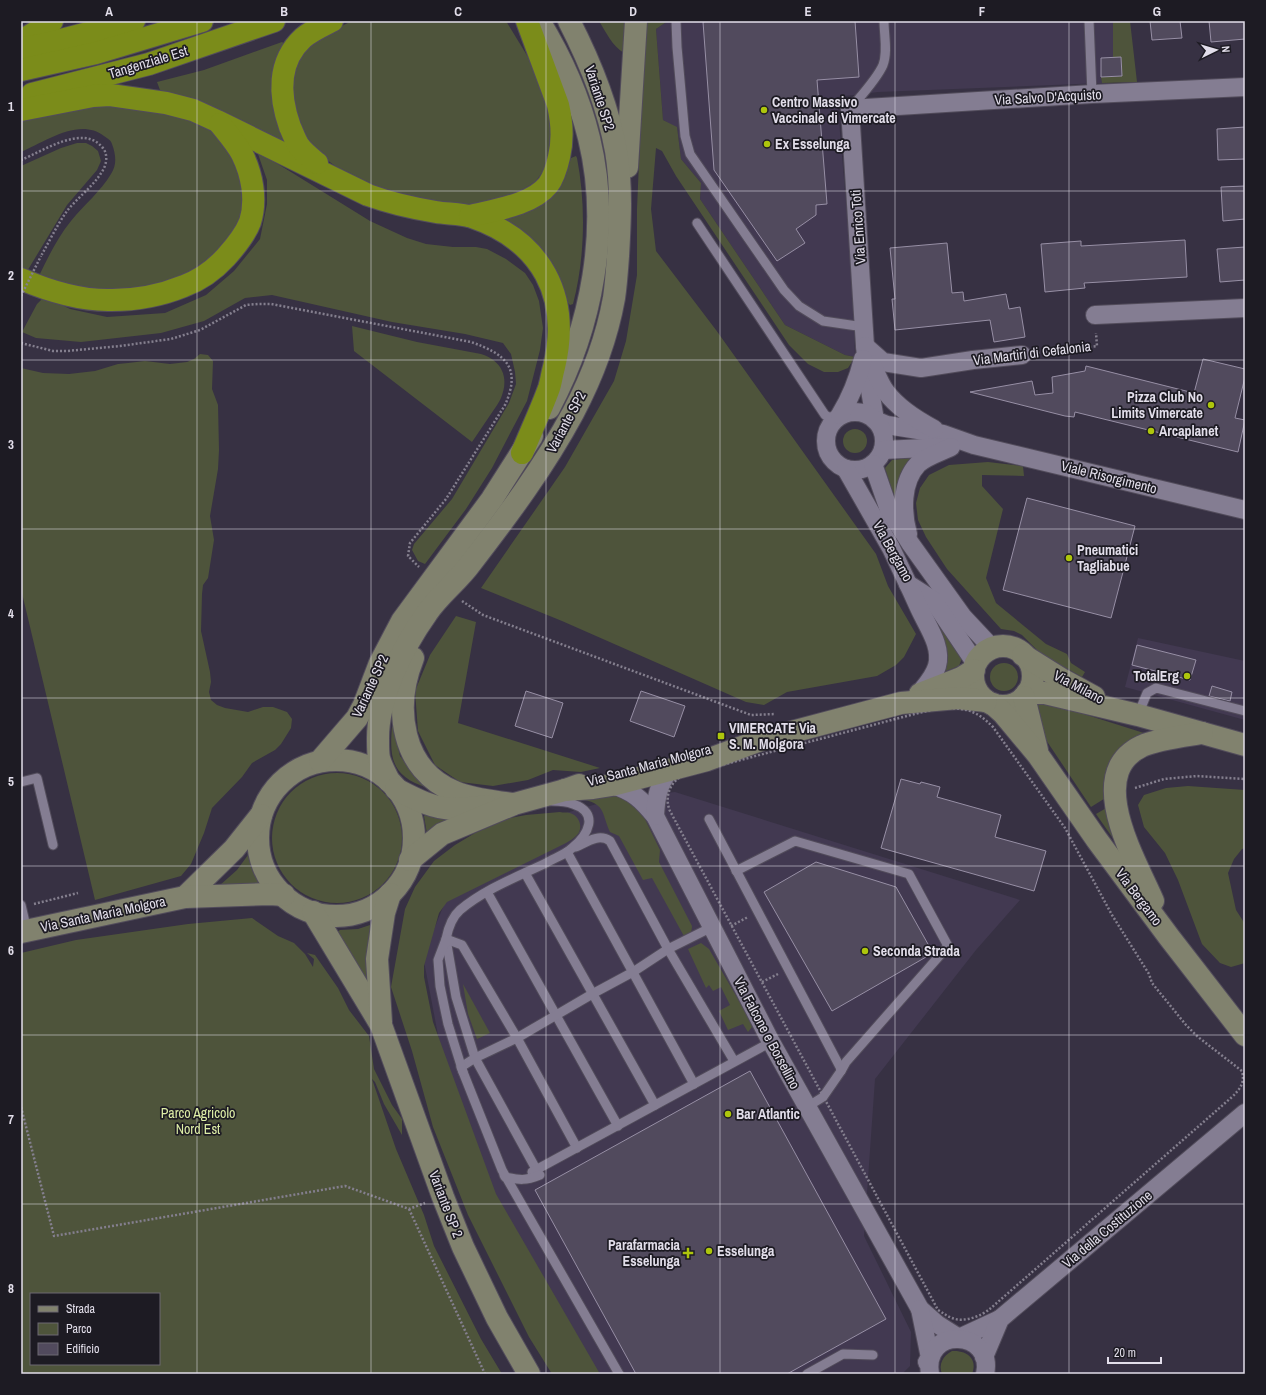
<svg xmlns="http://www.w3.org/2000/svg" width="1266" height="1395" viewBox="0 0 1266 1395" font-family="'Archivo Narrow',sans-serif">
<rect width="100%" height="100%" fill="#373143"/>
<!-- built -->
<g fill="#423951">
<path d="M668,21H1113V58H1101L1102,83L878,92L837,97L853,285L855,357L845,355L785,325L700,199L701,183L681,159L677,128L663,120L656,29Z"/>
<path d="M1138,638L1245,661V720L1125,687Z"/>
<path d="M675,792L1020,900L976,950L875,1079L864,1236L911,1332L910,1366L902,1374H567L446,1077L423,956L452,885L566,813L617,798Z"/>
</g>
<!-- green -->
<g fill="#4e543b" fill-rule="evenodd">
<path d="M352,21H506L531,62L549,100L556,137L545,169L535,182L509,198L486,205H425L356,182L322,156L307,143L291,106L295,64L317,38Z"/>
<path d="M599,21H629L624,53C612,46 606,32 599,21Z"/>
<path d="M645,21H668L656,29L663,120L677,127L681,159L701,183L700,199L785,325L845,355L855,357L848,368L838,372H824L808,364L789,345L676,176L662,151L656,148L651,209L656,251L716,330L876,554L888,586L916,634L904,657L896,665L877,676L787,692L764,705L746,702L562,621L481,588L565,467L614,381L626,341L637,275V209Z"/>
<path d="M1113,21H1130L1137,82L1102,83L1101,77L1122,76L1121,58H1113Z"/>
<path d="M282,42L289,47V144L207,106L160,90L157,82L204,70Z"/>
<path d="M90,104L144,105L209,127L228,148L237,167L244,198L241,219L236,228L214,256L181,278L147,287L112,291L69,285L39,276C48,257 58,237 71,221C84,205 101,191 111,174C117,165 116,155 112,144C111,140 108,139 104,136C79,117 45,142 21,152V116Z"/>
<path d="M77,143H86L92,146L98,151L101,161L97,170L67,205L26,273L21,270V166L61,148Z"/>
<path d="M257,151L370,221L407,238L426,244L453,247H476L487,249L506,259L525,273L533,285L539,301L543,328L540,350L527,401L492,468L466,509L425,564L418,561L412,550L414,544L452,499L509,403L516,384L515,372L511,354L503,343L465,334L392,322L272,295L245,298L204,321L161,333L81,342L36,338L22,332L37,304L43,298L52,300L70,309L107,317L165,313L206,295L234,271L260,239L267,204V180Z"/>
<path d="M576,156L577,158C586,204 585,259 573,304L570,305L568,303L561,281L548,258L528,235L505,222L500,215L553,189L567,170L571,158Z"/>
<path d="M352,326L417,342L481,354C501,360 510,377 501,398C499,402 496,407 493,411C486,421 479,432 472,442L354,351Z"/>
<path d="M200,354L208,355L213,361L212,389L218,405L219,450L218,469L210,516L214,540L208,578L203,585L202,594L201,631L210,672L211,682L209,692L211,700L217,705L225,708L248,712L263,707H273L287,712L292,719L291,728L281,744L275,750L252,763L242,777L212,808L204,833L191,864L181,876L95,900L21,589V368L43,373L69,374L95,371L118,364L128,363L145,361L170,364L187,362L194,359Z"/>
<circle cx="855" cy="441" r="12"/>
<path d="M918,457L900,507L891,487L885,468L892,460Z"/>
<path d="M988,462L1023,466L1024,476L982,475V486L1003,509L986,578L996,603L1046,644L1067,654L1071,663L1085,672L1082,677L1041,654L1022,635L1014,631L1001,629L947,569L926,537L918,520L916,503L920,488L929,475L949,465Z"/>
<path d="M935,614L962,658L959,666L941,673L932,615Z"/>
<path d="M456,616L476,622L458,723L600,768L581,772L553,770L528,780L493,786L460,782L435,765L418,731L415,691L430,655Z"/>
<circle cx="1004" cy="677" r="14"/>
<path d="M1046,702L1147,734L1107,797L1091,807L1044,737L1036,704Z"/>
<path d="M393,726L400,756L413,772L428,788C393,777 389,760 392,727Z"/>
<circle cx="337" cy="838" r="65"/>
<path d="M1188,786L1245,790V848L1242,849L1234,859L1228,873L1236,910L1245,924V963L1231,967L1220,963L1202,944L1178,880L1165,853L1144,827L1138,805L1144,795L1166,788Z"/>
<path d="M618,794L634,804L643,815L660,850L659,862L692,926L691,935L685,938L652,878L643,880L619,836L610,832C601,812 606,803 579,799Z"/>
<path d="M1108,807L1119,847L1096,814Z"/>
<path d="M560,812C563,813 567,812 570,813C580,816 584,829 576,836C573,839 569,841 566,843L447,902L439,913L424,966V977L433,1022L496,1194L600,1374H552L529,1337L468,1215L433,1127L412,1051L391,987L405,909L415,887L434,861L455,845L475,833L510,818L526,815Z"/>
<path d="M426,814L445,817L447,820V824L427,834L424,816Z"/>
<path d="M248,855L253,872L259,883V887L219,886L237,870Z"/>
<path d="M252,918L278,936L294,943L305,954L313,967L314,959L307,953L315,955L338,988L349,1010L369,1036L374,1069L392,1105L402,1119V1135L384,1104L375,1082L372,1079L396,1149L424,1215L434,1246L481,1339L502,1374H21V953L76,940L188,924ZM31,1294H159V1364H31Z"/>
<path d="M373,924L369,981L366,980L353,956L339,940L336,933L340,930L358,929Z"/>
<path d="M701,943L709,949L750,1020L752,1027L748,1032L743,1024L728,1030L719,1011L730,1005L721,987L713,991L709,985L706,988L688,949Z"/>
<path d="M463,984L490,1033L477,1039L468,1014Z"/>
<path d="M952,1351C967,1350 978,1359 972,1374H942C938,1364 943,1356 952,1351Z"/>
</g>
<!-- building -->
<g fill="#514a5d" stroke="#978fa5">
<path d="M708,21H855L859,77L817,80L827,204L816,205V215L796,229L805,243L777,261L714,170L703,22Z"/>
<path d="M1150,21H1180L1182,38L1152,40Z"/>
<path d="M1209,21H1245V39L1211,42Z"/>
<path d="M1121,57L1122,76L1101,77V58Z"/>
<path d="M1245,127V159L1218,160L1217,129Z"/>
<path d="M1245,186V219L1223,221L1221,187Z"/>
<path d="M1185,240L1187,277L1084,283L1085,288L1045,292L1041,244L1081,241V246Z"/>
<path d="M947,243L952,293L963,292L964,301L1006,294L1009,309L1020,307L1025,337L994,342L990,320L895,330L892,299H895L890,248Z"/>
<path d="M1245,247V280L1220,282L1217,249Z"/>
<path d="M1203,359L1245,369V377L1235,418L1245,420L1238,452L1075,412L1074,417L1065,416L970,392L1032,381L1035,395L1053,393L1052,377L1085,371L1086,366L1194,393Z"/>
<path d="M1027,498L1135,526L1111,618L1003,590Z"/>
<path d="M1137,645L1196,660L1190,680L1132,665Z"/>
<path d="M1212,686L1232,692L1230,701L1209,696Z"/>
<path d="M526,691L563,703L552,738L515,726Z"/>
<path d="M641,691L685,706L674,737L630,721Z"/>
<path d="M901,779L920,784L921,782L940,787L937,797L1001,815L995,837L1046,851L1034,891L881,848Z"/>
<path d="M816,862L896,887L933,953L832,1011L764,892Z"/>
<path d="M750,1071L886,1319L787,1374H636L535,1190Z"/>
</g>
<g fill="none" stroke-linecap="round" stroke-linejoin="round">
<!-- lane casing -->
<g stroke="#524c5b" stroke-width="11">
<g id="lane">
<path d="M676,21L677,47L685,136L690,154L784,290L799,306L823,321L864,327"/>
<path d="M1089,21L1092,94"/>
<path d="M850,109C860,97 877,79 883,65C888,52 884,35 884,21"/>
<path d="M697,223L825,415L834,420"/>
<path d="M1138,715L1147,693L1156,688L1245,711"/>
<path d="M21,782L37,778L53,845"/>
<path d="M552,801C559,801 566,801 573,804C600,813 588,835 572,848C565,855 554,858 546,863C517,877 485,889 460,910C452,917 448,929 446,939L456,997L475,1058L461,1067L502,1170L619,1374"/>
<path d="M709,819L840,1067L841,1071L823,1097L807,1107"/>
<path d="M576,847C587,842 599,833 610,841L668,949L734,1061"/>
<path d="M567,852L694,1084"/>
<path d="M736,871L795,841L909,874L948,946L846,1062L841,1071"/>
<path d="M525,873L655,1105"/>
<path d="M487,892L618,1126"/>
<path d="M21,905L27,931"/>
<path d="M463,1072L448,1024L440,986L438,960L446,939L462,945L517,1038L577,1148"/>
<path d="M536,1169L475,1058L517,1038L594,993L633,972L668,949L712,927"/>
<path d="M532,1172L771,1042"/>
<path d="M504,1175L505,1177C520,1180 525,1181 540,1175"/>
<path d="M807,1374L843,1354L873,1355"/>
</g>
</g>
<!-- street casing -->
<g stroke="#524c5b" stroke-width="20">
<g id="street">
<path d="M1245,87L1092,94L850,109L865,346L868,378L875,420L887,425L943,434L974,445L1245,510"/>
<path d="M1095,315L1245,308"/>
<path d="M865,346L883,362L921,368L973,360L1022,355"/>
<path d="M872,364C876,373 880,384 886,392C898,408 917,420 934,429"/>
<circle cx="855" cy="441" r="29"/>
<path d="M840,415C851,397 858,379 863,359"/>
<path d="M883,450L946,447"/>
<path d="M873,464L889,510L910,543L963,617L993,649"/>
<path d="M846,469L891,548L908,584L933,600L976,664"/>
<path d="M908,534C902,512 901,482 918,464C927,456 941,452 951,447"/>
<path d="M908,584C913,594 917,604 922,614C930,630 942,648 937,666C934,677 926,685 919,694"/>
<path d="M612,785C633,791 642,800 655,816L771,1042L920,1309L937,1324L959,1338L1000,1319"/>
<path d="M655,816C656,798 658,784 670,770"/>
<path d="M920,1309L930,1358L927,1362"/>
<path d="M984,1357L1000,1319L1245,1113"/>
<path d="M930,1374C922,1325 995,1330 985,1374"/>
</g>
</g>
<!-- secondary casing -->
<g stroke="#524c5b" stroke-width="24">
<g id="secondary">
<path d="M539,21C561,57 579,97 589,138C611,228 592,327 549,408"/>
<path d="M627,167L636,21"/>
<circle cx="1003" cy="676" r="30"/>
<path d="M1023,655L1063,680L1094,697"/>
<path d="M413,658C393,708 401,770 455,792C474,800 493,801 513,804"/>
<path d="M1027,693H1045L1138,715L1245,745"/>
<path d="M920,694L961,678L974,670"/>
<path d="M1024,697L1037,750"/>
<path d="M993,704L1003,713L1038,755L1097,840L1169,937L1245,1035"/>
<circle cx="336" cy="838" r="78"/>
<path d="M320,761L357,718L364,705L380,663L402,621L492,499L532,436"/>
<path d="M389,781C386,774 381,766 379,758C378,753 378,747 378,741C377,699 402,648 427,613C439,595 458,581 471,563C508,515 544,467 573,413C591,379 607,337 614,298C616,285 617,270 618,256C620,221 622,186 616,151C608,106 590,62 569,21"/>
<path d="M396,789C415,799 434,809 455,809C466,809 476,807 487,806"/>
<path d="M565,790L593,788L612,785L707,760L758,741L901,703L958,698L986,701"/>
<path d="M410,860L442,834L514,804L565,790L579,785"/>
<path d="M185,897L234,849L261,815"/>
<path d="M1153,901C1136,861 1083,774 1142,746C1158,739 1184,736 1202,733"/>
<path d="M313,912L381,1025L443,1197L463,1247L497,1318L529,1374"/>
<path d="M21,932L185,897L270,894L284,895"/>
<path d="M381,1022L377,959L384,913L390,894"/>
</g>
</g>
<!-- highway casing -->
<g stroke="#524c5b" stroke-width="24">
<g id="highway">
<path d="M21,41L42,28L52,21"/>
<path d="M21,48L46,44L134,21"/>
<path d="M21,70L96,53L202,21"/>
<path d="M32,94L149,64L274,21"/>
<path d="M21,110L93,96L110,95L166,103L193,110L217,121L368,195C390,203 412,208 436,212C447,214 461,213 472,217C542,241 571,296 554,367C552,374 551,382 549,388C541,410 531,431 522,453"/>
<path d="M317,163C311,158 304,153 299,146C295,140 293,133 290,127C279,96 277,62 303,38C311,31 322,26 332,21"/>
<path d="M470,216C494,210 532,205 548,185C554,177 557,166 559,157C563,140 562,122 558,105L527,21"/>
<path d="M21,279C49,291 81,301 112,300C136,300 162,295 184,286C200,280 215,269 226,257C235,247 245,235 250,222C257,200 252,174 242,154C236,143 228,134 220,124"/>
</g>
</g>
<!-- path -->
<g stroke="#847f8e" stroke-width="2.5" stroke-dasharray="2 2" stroke-linecap="butt">
<path d="M21,160C43,151 83,124 102,147C108,153 107,163 103,170C94,186 78,197 67,211C57,225 49,242 41,256"/>
<path d="M21,343L53,351H67L120,346L171,339L200,330L246,305L258,304H271L471,342C505,354 522,367 505,405L446,499L410,543L408,556L419,567"/>
<path d="M1038,353L1097,346L1096,333"/>
<path d="M462,601L483,615L751,715L775,714"/>
<path d="M945,708C967,708 977,711 993,727L1065,828L1112,915L1149,974L1152,983L1186,1025L1198,1037L1242,1071C1245,1083 1240,1089 1232,1097L991,1308C982,1316 964,1323 952,1318C947,1316 943,1313 938,1310L670,811C664,797 670,781 684,775L903,717L931,710Z"/>
<path d="M1135,788L1164,779L1197,776L1245,779"/>
<path d="M34,904L78,893"/>
<path d="M731,926L748,917"/>
<path d="M762,982L778,974"/>
<path d="M21,1107L54,1236L345,1186L409,1209L425,1203"/>
<path d="M409,1209L485,1374"/>
</g>
<!-- lane -->
<use href="#lane" stroke="#847d92" stroke-width="9"/>
<!-- street -->
<use href="#street" stroke="#847d92" stroke-width="18"/>
<!-- secondary -->
<use href="#secondary" stroke="#81826e" stroke-width="22"/>
<!-- highway -->
<use href="#highway" stroke="#7b8c1a" stroke-width="22"/>
<!-- path-bridge -->
<path stroke="#847f8e" stroke-width="2.5" stroke-dasharray="2 2" stroke-linecap="butt" d="M21,296L41,256"/>
</g>
<!-- grid -->
<path fill="none" stroke="#e2deea" stroke-width="1" stroke-opacity="0.55" d="M197,21V1374M371,21V1374M546,21V1374M720,21V1374M895,21V1374M1069,21V1374M21,191H1245M21,360H1245M21,529H1245M21,698H1245M21,866H1245M21,1035H1245M21,1204H1245"/>
<!-- markers -->
<g fill="#aec60c" stroke="#1d1b23" stroke-width="1.5">
<circle cx="764" cy="110" r="4"/>
<circle cx="767" cy="144" r="4"/>
<circle cx="1211" cy="405" r="4"/>
<circle cx="1151" cy="431" r="4"/>
<circle cx="1069" cy="558" r="4"/>
<circle cx="1187" cy="676" r="4"/>
<rect x="717" y="732" width="8" height="8" rx="2"/>
<circle cx="865" cy="951" r="4"/>
<circle cx="728" cy="1114" r="4"/>
<circle cx="709" cy="1251" r="4"/>
<path d="M686 1247h4v4h4v4h-4v4h-4v-4h-4v-4h4z"/>
</g>
<g text-anchor="middle" stroke-width="3.5" stroke-linejoin="round" paint-order="stroke">
<!-- street labels -->
<g font-size="14" fill="#e2deea" stroke="#1d1b23">
<text transform="translate(148 62) rotate(-17)" y="5">Tangenziale Est</text>
<text transform="translate(1048 97) rotate(-3)" y="5">Via Salvo D'Acquisto</text>
<text transform="translate(600 98) rotate(72)" y="5">Variante SP2</text>
<text transform="translate(858 227) rotate(-94)" y="5">Via Enrico Toti</text>
<text transform="translate(1032 353) rotate(-7)" y="5">Via Martiri di Cefalonia</text>
<text transform="translate(566 422) rotate(-62)" y="5">Variante SP2</text>
<text transform="translate(1109 477) rotate(14)" y="5">Viale Risorgimento</text>
<text transform="translate(893 551) rotate(61)" y="5">Via Bergamo</text>
<text transform="translate(370 686) rotate(-65)" y="5">Variante SP2</text>
<text transform="translate(1079 687) rotate(28)" y="5">Via Milano</text>
<text transform="translate(649 765) rotate(-15)" y="5">Via Santa Maria Molgora</text>
<text transform="translate(1139 897) rotate(53)" y="5">Via Bergamo</text>
<text transform="translate(103 914) rotate(-12)" y="5">Via Santa Maria Molgora</text>
<text transform="translate(767 1033) rotate(62)" y="5">Via Falcone e Borsellino</text>
<text transform="translate(446 1204) rotate(69)" y="5">Variante SP 2</text>
<text transform="translate(1107 1229) rotate(-40)" y="5">Via della Costituzione</text>
</g>
<!-- poi labels -->
<g font-size="14" font-weight="bold" fill="#e2deea" stroke="#1d1b23" text-anchor="start">
<text x="772" y="107">Centro Massivo<tspan x="772" dy="16">Vaccinale di Vimercate</tspan></text>
<text x="775" y="149">Ex Esselunga</text>
<text x="1203" y="402" text-anchor="end">Pizza Club No<tspan x="1203" dy="16">Limits Vimercate</tspan></text>
<text x="1159" y="436">Arcaplanet</text>
<text x="1077" y="555">Pneumatici<tspan x="1077" dy="16">Tagliabue</tspan></text>
<text x="1179" y="681" text-anchor="end">TotalErg</text>
<text x="729" y="733">VIMERCATE Via<tspan x="729" dy="16">S. M. Molgora</tspan></text>
<text x="873" y="956">Seconda Strada</text>
<text x="736" y="1119">Bar Atlantic</text>
<text x="680" y="1250" text-anchor="end">Parafarmacia<tspan x="680" dy="16">Esselunga</tspan></text>
<text x="717" y="1256">Esselunga</text>
</g>
<!-- park labels -->
<g font-size="14" fill="#ddeda6" stroke="#1d1b23">
<text x="198" y="1118">Parco Agricolo<tspan x="198" dy="16">Nord Est</tspan></text>
</g>
</g>
<!-- border -->
<rect width="1266" height="1395" fill="none" stroke="#1d1b23" stroke-width="44"/>
<!-- legend -->
<rect x="30" y="1293" width="130" height="72" fill="#1d1b23" stroke="#6c6973"/>
<rect x="38" y="1306" width="20" height="6" fill="#81826e" stroke="#6c6973"/>
<text x="66" y="1313" font-size="12" fill="#e2deea">Strada</text>
<rect x="38" y="1323" width="20" height="12" fill="#4e543b" stroke="#6c6973"/>
<text x="66" y="1333" font-size="12" fill="#e2deea">Parco</text>
<rect x="38" y="1343" width="20" height="12" fill="#514a5d" stroke="#6c6973"/>
<text x="66" y="1353" font-size="12" fill="#e2deea">Edificio</text>
<!-- north arrow -->
<g transform="translate(1216 50) rotate(85)" stroke="#1d1b23" stroke-width="3" paint-order="stroke">
<path d="M0-3L7 15L0 10L-7 15Z" fill="#e2deea"/>
<text y="-6" font-size="11" font-weight="bold" text-anchor="middle" fill="#e2deea">N</text>
</g>
<!-- scale -->
<path d="M1108 1357v6h53v-6" fill="none" stroke="#e2deea" stroke-width="2"/>
<text x="1114" y="1357" font-size="12" fill="#e2deea" stroke="#1d1b23" stroke-width="3" paint-order="stroke">20 m</text>
<rect x="22" y="22" width="1222" height="1351" fill="none" stroke="#e2deea" stroke-width="1.5"/>
<g font-size="13" text-anchor="middle" font-weight="bold" fill="#e2deea">
<text x="109" y="16">A</text>
<text x="284" y="16">B</text>
<text x="458" y="16">C</text>
<text x="633" y="16">D</text>
<text x="808" y="16">E</text>
<text x="982" y="16">F</text>
<text x="1157" y="16">G</text>
<text x="11" y="111">1</text>
<text x="11" y="280">2</text>
<text x="11" y="449">3</text>
<text x="11" y="618">4</text>
<text x="11" y="786">5</text>
<text x="11" y="955">6</text>
<text x="11" y="1124">7</text>
<text x="11" y="1293">8</text>
</g>
</svg>
